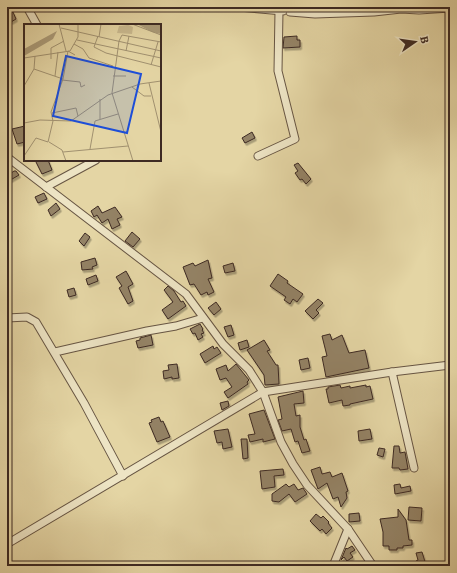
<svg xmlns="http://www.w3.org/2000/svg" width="457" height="573" viewBox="0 0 457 573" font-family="Vollkorn,serif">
<defs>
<filter id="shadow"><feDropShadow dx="1.5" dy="2.5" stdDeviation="0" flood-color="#0004"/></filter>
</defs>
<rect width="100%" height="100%" fill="#e4d5a4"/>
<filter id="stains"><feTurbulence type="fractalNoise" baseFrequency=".005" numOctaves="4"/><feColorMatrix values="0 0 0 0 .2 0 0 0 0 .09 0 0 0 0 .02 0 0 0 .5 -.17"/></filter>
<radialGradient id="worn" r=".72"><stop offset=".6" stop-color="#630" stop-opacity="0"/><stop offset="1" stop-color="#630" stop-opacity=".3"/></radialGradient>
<!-- building -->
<g fill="#948366" stroke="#3d2a23" filter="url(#shadow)">
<path d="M13,12L16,19L11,22L8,15Z"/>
<path d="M297,36V40H300V47L283,48L284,37Z"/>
<path d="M25,126V142L17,144L12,129Z"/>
<path d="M252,132L255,138L245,143L242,138Z"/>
<path d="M35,160H48L52,170L42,174Z"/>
<path d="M298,163L311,179L306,184L302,179L300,180L295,173L298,171L294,165Z"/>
<path d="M14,171H16L19,175L7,182V176Z"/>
<path d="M44,193L47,199L38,203L35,197Z"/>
<path d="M56,203L60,209L51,216L48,210Z"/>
<path d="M98,206L102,213L115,207L122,217L117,219L120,225L112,229L108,219L102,223L97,215L94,217L91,211Z"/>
<path d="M132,232L140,239L133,247L125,241Z"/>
<path d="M85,233L90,237L84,246L79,241Z"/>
<path d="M95,258L97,265L92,267L93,269L82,270L81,262Z"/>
<path d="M208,260L212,278L208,279L214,292L208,295L207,292L201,295L194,284L190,285L183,267L193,263L195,266Z"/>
<path d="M233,263L235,271L225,273L223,266Z"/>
<path d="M126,271L133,284L128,287L133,301L128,304L119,288L122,286L116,277Z"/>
<path d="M278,274L288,281L287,283L303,294L297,302L293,299L290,304L284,300L286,297L270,286Z"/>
<path d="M96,275L98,281L88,285L86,279Z"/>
<path d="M168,286L174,291L181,302L183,301L186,306L168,319L162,310L173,302L164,290Z"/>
<path d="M74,288L76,295L69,297L67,290Z"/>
<path d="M318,299L323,303L316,310L319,313L313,319L305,311Z"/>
<path d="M216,302L221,309L214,315L208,308Z"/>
<path d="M200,324L203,329L202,330L204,333L201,334L203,337L198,340L195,333L193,334L190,329Z"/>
<path d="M231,325L234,335L228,337L224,327Z"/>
<path d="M330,334L332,340L342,335L349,353L365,350L369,368L326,377L322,357L327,356L322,336Z"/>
<path d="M151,335L153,345L138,348L136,341L140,340V338Z"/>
<path d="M247,340L249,347L240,350L238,343Z"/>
<path d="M264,340L270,350L267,351L276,365H278L279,384L265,385L264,375L247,350Z"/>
<path d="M213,346L214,349L217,347L221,353L205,363L200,354Z"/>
<path d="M308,358L310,368L301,370L299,360Z"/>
<path d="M177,364L179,378L172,379V377L164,379L163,371L169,370L168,365Z"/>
<path d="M236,364L249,380L247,382L248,384L228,398L224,392L232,387L226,378L220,380L216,369L226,365L228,371Z"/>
<path d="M340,385L341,388L350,386V388L366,385V387L370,386L373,399L350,404V405L343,406L342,400L329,403L326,389H328V387Z"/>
<path d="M303,391L304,403L294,404L296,416L300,415V427L304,440L306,439L310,451L302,453L298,441L295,442L291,429L282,431L278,420L282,419L278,397Z"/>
<path d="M228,401L229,406L222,410L220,403Z"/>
<path d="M264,410L275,439L263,442V439L250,442L248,435L255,434L249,414Z"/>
<path d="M159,417L161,422L163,421L170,437L157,442L149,423L152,422L151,420Z"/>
<path d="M228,429L232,447L223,449L222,442L217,443L214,431Z"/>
<path d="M370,429L372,439L359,441L358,431Z"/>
<path d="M241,439H247L248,458L243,459Z"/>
<path d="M394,446H399L400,453L405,452L408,469L400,470L399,468H392Z"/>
<path d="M379,448L385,449L383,457L377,455Z"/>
<path d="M320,467L322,474L330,472L332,477L342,473L348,491L346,492L347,498L341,507L338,497L333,499L327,483L318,489L311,470Z"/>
<path d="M283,469L284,475L274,476L275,487L262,489L260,471Z"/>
<path d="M286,484L289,487L294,484L298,490L303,488L307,494L295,502L289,494L279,502L272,501V494Z"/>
<path d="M400,484L401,488L410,486L411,491L395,494L394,485Z"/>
<path d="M409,507L422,508L421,521L408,520Z"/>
<path d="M398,509L406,520L409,540H412V545L403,546V548H397V550H389V546H383V532L380,519L398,517Z"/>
<path d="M359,513L360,521L349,522V514Z"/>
<path d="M316,514L321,518L323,516L329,522L328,523L332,528L326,534L322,529L320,531L310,521Z"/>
<path d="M352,546L355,550L350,553L353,557L347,561L344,557L341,560L346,548L347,549Z"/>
<path d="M422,552L426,565L417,566L416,561L418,560L416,553Z"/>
</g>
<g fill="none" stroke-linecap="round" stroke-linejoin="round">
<!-- minor casing -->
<g stroke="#675543" stroke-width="9">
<g id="minor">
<path d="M27,7L37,25"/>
<path d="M239,7L283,11"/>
<path d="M290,12L315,14L374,12L401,9L419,10L450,8"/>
<path d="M258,156L295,139L278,71L279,11"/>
<path d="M7,157L186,294L223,344L249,370L263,392L281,442L293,464L307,485L348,529L373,566"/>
<path d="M46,187L96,160"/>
<path d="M7,318L27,317L36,322L84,403L123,476"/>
<path d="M55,352L147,331L176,326L203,318"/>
<path d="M392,372L414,468"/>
<path d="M7,544L263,392L392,372L450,365"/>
<path d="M333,566L348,529"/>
</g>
</g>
<!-- minor -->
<use href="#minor" stroke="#ede4c4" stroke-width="7"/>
</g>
<!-- overview -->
<g transform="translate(24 24)">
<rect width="137" height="137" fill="#e4d5a4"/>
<path d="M102,0L109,3L108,10L93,9L95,2H103L91,0Z" fill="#c8b88e"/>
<path d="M113,0H137V10L128,8ZM33,7L29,15L0,32V25Z" fill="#ab9b78"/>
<path fill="none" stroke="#a19170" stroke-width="1" d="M35,0L42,27M108,0L137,11M37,4L137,27M74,12L70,23L82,29L137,43M75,13L77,0M53,16L137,34M50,20L59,25L65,34L89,42M102,27L105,12M0,34L46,27L54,13V0M27,35V24L40,17M127,41L134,18M31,52L34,28M89,52H102M39,55L44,27L51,31M38,56L56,58L57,63L61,61M125,59L137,108M0,62L10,45L11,32M108,63L120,72H127M28,89L52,84L54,92M76,95V75M0,99L16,96L47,97L84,71L116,60L137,57M25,118L38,126L42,137M66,125L71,97L94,90M39,128L104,122M0,132L12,114L24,118L29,97L27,88L39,55L10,45M109,137L88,69L95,17L98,11L137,18"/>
<path fill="#1d4ed8" fill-opacity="0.15" stroke="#1d4ed8" stroke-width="2" d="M42,32L117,50L103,109L29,92Z"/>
<rect width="137" height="137" fill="none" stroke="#3d2a23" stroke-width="2"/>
</g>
<!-- margin -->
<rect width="457" height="573" fill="none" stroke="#e4d5a4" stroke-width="24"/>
<rect x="8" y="8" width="441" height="557" fill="none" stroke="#3d2a23" stroke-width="2"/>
<rect x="12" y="12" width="433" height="549" fill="none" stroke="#3d2a23"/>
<!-- north arrow -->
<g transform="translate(415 42) rotate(77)" stroke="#ede4c4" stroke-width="3" paint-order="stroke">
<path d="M0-3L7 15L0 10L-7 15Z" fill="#3d2a23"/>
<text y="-6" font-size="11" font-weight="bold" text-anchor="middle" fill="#3d2a23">B</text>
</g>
<rect width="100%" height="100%" filter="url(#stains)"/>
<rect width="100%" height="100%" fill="url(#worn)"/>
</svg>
